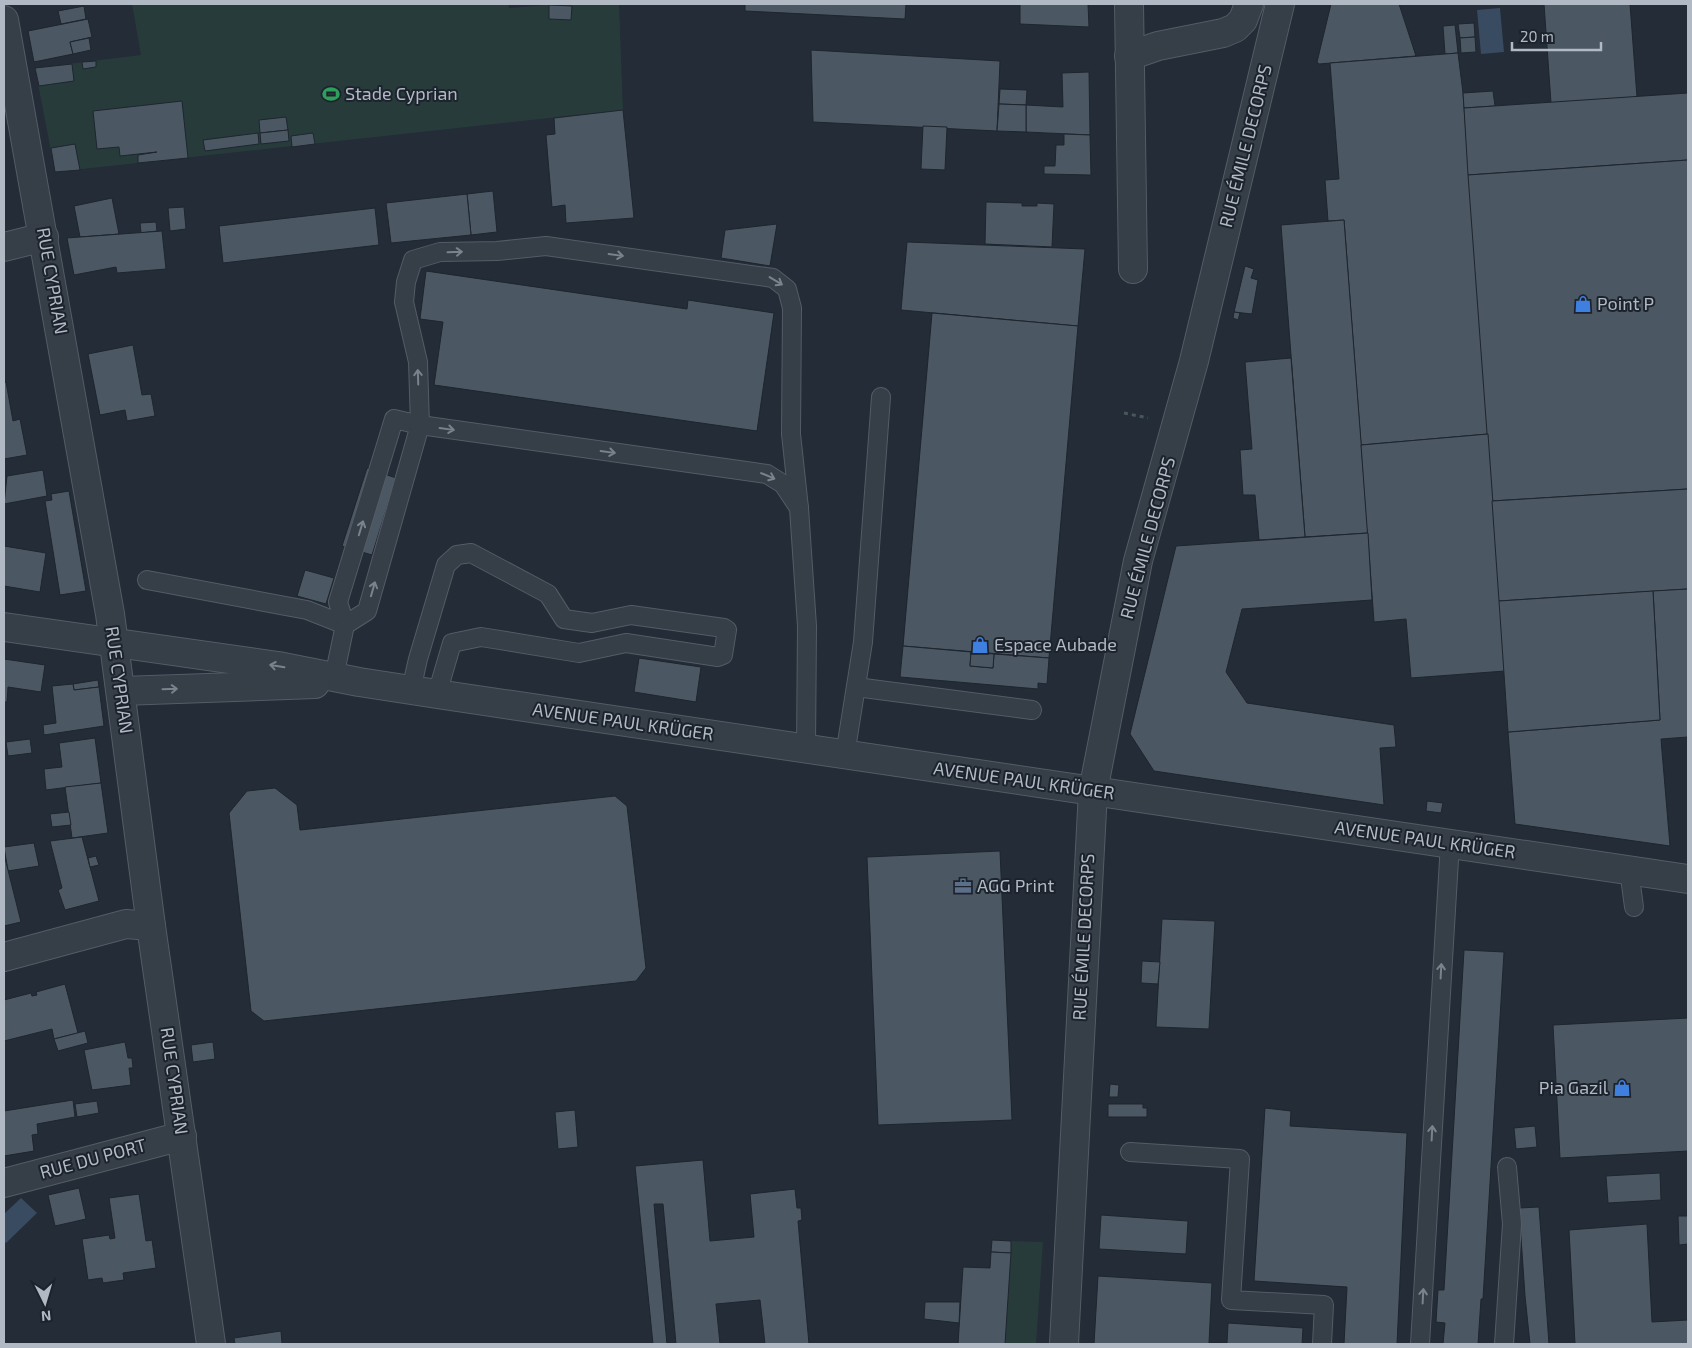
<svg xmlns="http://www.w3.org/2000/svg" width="1692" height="1348" viewBox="0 0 1692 1348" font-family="'Exo 2',sans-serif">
<rect width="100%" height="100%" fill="#232c37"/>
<!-- green -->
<g fill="#283b3b">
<path d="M132,4H508L509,8L549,5H619L623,110L55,172L35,68L141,55Z"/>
<path d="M1011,1241L1043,1242L1036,1344H1005Z"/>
</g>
<!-- water -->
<g fill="#394b60">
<path d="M1500,8L1504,52L1481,54L1477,10Z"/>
<path d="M21,1198L37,1213L6,1243L4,1241V1214Z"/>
</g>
<!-- building -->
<g fill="#4b5763" stroke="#1e252f">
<path d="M745,4H906L905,19L745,11Z"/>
<path d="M1020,4H1088L1089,27L1020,24Z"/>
<path d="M1331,4H1399L1416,56L1319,64L1317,62Z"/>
<path d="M1544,4H1630L1637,97L1551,103Z"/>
<path d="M549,5L572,6L571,20L549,19Z"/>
<path d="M84,6L86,19L61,24L58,11Z"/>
<path d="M88,19L92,37L70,42L73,54L34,62L28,31Z"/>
<path d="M1474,23L1475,37L1460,38L1458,24Z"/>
<path d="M1455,25L1458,53L1445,54L1443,26Z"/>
<path d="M1475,37L1476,52L1461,53L1460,38Z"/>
<path d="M89,38L91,50L73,54L70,42Z"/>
<path d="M811,50L1000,61L997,131L813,122Z"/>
<path d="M1458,53L1463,93L1488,434L1361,445L1344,220L1328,221L1325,180L1339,179L1330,63Z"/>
<path d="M96,61V67L83,69L82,62Z"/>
<path d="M72,64L74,81L39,86L35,68Z"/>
<path d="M1089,72L1090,135L1026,132V105L1063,107L1062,73Z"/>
<path d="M1000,89L1027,90L1026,105L999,104Z"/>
<path d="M1493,91L1495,106L1464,108L1463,93Z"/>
<path d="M1688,93V160L1468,175L1464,108Z"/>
<path d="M182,101L188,158L138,163V155L157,152L120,156L119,147L97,149L93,111Z"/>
<path d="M999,104L1026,105V132L997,131Z"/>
<path d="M623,110L634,218L566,223L565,205L552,207L546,135L555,134L554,118Z"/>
<path d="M286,117L288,130L260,133L259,120Z"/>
<path d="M923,126L947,127L945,170L921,169Z"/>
<path d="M288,130L289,141L261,144L260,133Z"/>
<path d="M258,133L259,144L205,151L203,140Z"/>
<path d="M313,133L315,144L292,147L291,136Z"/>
<path d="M1064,134L1090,135L1091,175L1044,174V166H1055L1056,145H1064Z"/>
<path d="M75,144L80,170L55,172L51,148Z"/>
<path d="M1688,160V489L1492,501L1468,175Z"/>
<path d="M493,191L497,232L471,235L467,194Z"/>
<path d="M467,194L471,235L391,243L386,203Z"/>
<path d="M112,198L119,234L80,237L74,206Z"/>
<path d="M986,202L1022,203V206H1037V203L1054,204L1052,247L985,244Z"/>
<path d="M184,207L186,229L170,231L168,208Z"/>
<path d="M375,208L379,245L223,263L219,226Z"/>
<path d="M1344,220L1368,533L1305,537L1281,225Z"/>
<path d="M156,222L157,231L141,233L140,223Z"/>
<path d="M777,224L770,266L721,258L725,230Z"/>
<path d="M162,231L166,269L117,273L116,267L74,275L67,238Z"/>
<path d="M907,242L1085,249L1078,326L901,310Z"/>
<path d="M1245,266L1254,269L1251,278L1258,280L1252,314L1234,312Z"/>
<path d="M426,271L687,309L688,300L774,313L757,431L434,385L443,322L420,319Z"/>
<path d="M1234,312L1240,313L1238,320L1233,318Z"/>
<path d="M932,313L1078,326L1049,658L903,646Z"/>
<path d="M133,345L142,395L151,394L155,416L127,421L125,410L100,415L88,354Z"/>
<path d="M1291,358L1305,537L1259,540L1255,495H1243L1240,450L1252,449L1245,362Z"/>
<path d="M6,382L13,421L20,419L27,455L4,459V383Z"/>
<path d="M1488,434L1505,671L1411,678L1406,619L1374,622L1361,445Z"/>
<path d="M367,468L396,478L372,555L342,546Z"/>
<path d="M43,470L47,496L4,504L7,476Z"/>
<path d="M1688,489V589L1499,601L1492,501Z"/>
<path d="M69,491L86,591L60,595L45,501L52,500L51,494Z"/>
<path d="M1368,533L1372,600L1242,609L1226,672L1247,703L1394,725L1396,747L1380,748L1384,805L1154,771L1130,734L1176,546Z"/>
<path d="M4,546L46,553L40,592L4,586Z"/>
<path d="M305,570L334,578L326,604L297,596Z"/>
<path d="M1688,589V737L1661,739L1670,846L1515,824L1508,732L1660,720L1653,591Z"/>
<path d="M1653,591L1660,720L1508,732L1499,601Z"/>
<path d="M903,646L971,652L970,666L993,668L994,654L1049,658L1047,684L1038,683V689L900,677Z"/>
<path d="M971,652L994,654L993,668L970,666Z"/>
<path d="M639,658L701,667L696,702L634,692Z"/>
<path d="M4,659L45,665L41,692L8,687L7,702H4Z"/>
<path d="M98,680L99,687L74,690L73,684Z"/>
<path d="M73,684L74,690L99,687L104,726L44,735L43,725L56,723L52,686Z"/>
<path d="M95,738L101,783L46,790L44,769L62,767L59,743Z"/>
<path d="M30,739L32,753L8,756L6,742Z"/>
<path d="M101,783L108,833L72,838L65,787Z"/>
<path d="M275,788L297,805L300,830L615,796L627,806L646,968L636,981L264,1021L251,1011L229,813L247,791Z"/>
<path d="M1427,801L1443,803L1441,813L1426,811Z"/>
<path d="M69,812L71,825L52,827L50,814Z"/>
<path d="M82,837L99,901L65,910L58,890L62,888L50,841Z"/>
<path d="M34,843L39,866L8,871L4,847Z"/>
<path d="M1000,851L1012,1120L878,1125L867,857Z"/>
<path d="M4,854L21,922L4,926Z"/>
<path d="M96,856L99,865L90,867L88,858Z"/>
<path d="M1162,919L1215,921L1209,1029L1156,1027Z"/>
<path d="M1464,950L1504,952L1483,1299H1481L1478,1344H1443L1445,1323L1436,1322L1438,1290H1444Z"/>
<path d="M1142,961L1160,962L1158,984L1141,983Z"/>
<path d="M65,984L78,1033L54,1039L52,1029L4,1041V1000L31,993L32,996L37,995L36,992Z"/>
<path d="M1688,1018V1151L1560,1158L1553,1025Z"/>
<path d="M85,1031L88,1043L58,1051L54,1039Z"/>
<path d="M125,1042L128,1058H132L133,1068H129L131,1085L92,1090L84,1050Z"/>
<path d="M213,1042L215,1059L193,1062L191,1045Z"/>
<path d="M1110,1084L1119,1085L1118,1097H1109Z"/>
<path d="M73,1100L75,1117L37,1124L38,1134L32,1135L34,1151L4,1156V1111Z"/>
<path d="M97,1101L99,1113L77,1117L75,1104Z"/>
<path d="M1108,1104H1143V1108H1147V1117H1108Z"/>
<path d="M1265,1108L1291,1111L1290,1126L1407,1133L1397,1344H1344L1347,1287L1254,1281Z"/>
<path d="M575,1110L578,1147L558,1149L555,1112Z"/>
<path d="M1535,1126L1537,1147L1516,1149L1514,1128Z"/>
<path d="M703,1160L710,1241L754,1237L750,1194L795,1189L797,1208H801L802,1220L798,1221L809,1344H765L760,1300L716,1304L720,1344H676L663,1204H654L667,1344H653L635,1166Z"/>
<path d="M1660,1173L1661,1200L1608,1203L1606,1176Z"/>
<path d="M79,1188L86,1219L55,1226L48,1195Z"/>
<path d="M139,1194L146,1241L152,1240L156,1268L123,1273L124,1280L103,1283L102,1278L88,1280L82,1239L109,1235L110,1239L115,1238L109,1198Z"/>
<path d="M1539,1207L1549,1344H1530L1525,1296L1519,1208Z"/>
<path d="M1101,1215L1188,1221L1186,1254L1099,1249Z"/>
<path d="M1678,1216H1688V1244L1679,1245Z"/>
<path d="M1647,1224L1652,1322L1688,1320V1344H1575L1569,1230Z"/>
<path d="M992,1240L1011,1241V1253L991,1252Z"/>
<path d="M991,1252L1011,1253L1005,1344H958L963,1267L990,1268Z"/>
<path d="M1098,1276L1212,1283L1209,1343H1227L1228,1323L1303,1328L1302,1344H1094Z"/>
<path d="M925,1302H960L959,1323L924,1319Z"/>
<path d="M281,1331L282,1344H235L234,1338Z"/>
</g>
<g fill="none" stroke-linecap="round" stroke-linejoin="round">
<!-- service casing -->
<g stroke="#545c66" stroke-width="20">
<g id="service">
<path d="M147,580L307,610L345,625"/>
<path d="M345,625L338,602L394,419L420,425L418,362L404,302L406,282L413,260L440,252L497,251L546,246L773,278L787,289L792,308L791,434L799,508"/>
<path d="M334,677L345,625L367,611L420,425L753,472L767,474L783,484L799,508L807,626L806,749"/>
<path d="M856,687L1032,710"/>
<path d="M411,690L418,659L446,565L457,555L471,553L548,594L564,619L592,623L631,615L724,628L727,630L723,655L718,657L626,643L579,653L481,637L452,643L437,694"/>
<path d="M845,755L863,642L881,397"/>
<path d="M1629,870L1634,907"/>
<path d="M1130,1152L1240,1159L1231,1300L1324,1305L1322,1344"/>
<path d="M1420,1344L1450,843"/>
<path d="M1504,1344L1512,1224L1507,1167"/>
</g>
</g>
<!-- minor casing -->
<g stroke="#545c66" stroke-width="30">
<g id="minor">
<path d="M4,20L110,614L151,926L211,1344"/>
<path d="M4,247L44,237"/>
<path d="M4,627L278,666L359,682L437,694L1688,879"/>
<path d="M122,691L315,684"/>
<path d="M4,957L126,924L151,926"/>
<path d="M4,1183L182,1136"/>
</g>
</g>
<!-- tertiary casing -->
<g stroke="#545c66" stroke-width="30">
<g id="tertiary">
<path d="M1129,4L1133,269"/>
<path d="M1129,56L1158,46L1223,33L1235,28L1243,20L1249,4"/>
<path d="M1064,1344L1093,791L1138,561L1194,361L1280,4"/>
</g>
</g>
<!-- path -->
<path stroke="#46585a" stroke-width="3" stroke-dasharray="4 4" stroke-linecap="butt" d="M1124,413L1148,418"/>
<!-- service -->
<use href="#service" stroke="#363e48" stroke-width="18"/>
<!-- minor -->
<use href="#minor" stroke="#363e48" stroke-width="28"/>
<!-- tertiary -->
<use href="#tertiary" stroke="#363e48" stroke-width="28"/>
</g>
<!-- one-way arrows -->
<defs><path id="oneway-shaft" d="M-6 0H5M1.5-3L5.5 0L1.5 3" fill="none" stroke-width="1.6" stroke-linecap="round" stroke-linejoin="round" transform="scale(1.25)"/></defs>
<g stroke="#7a828c">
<use href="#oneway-shaft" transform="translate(455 252) rotate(-2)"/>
<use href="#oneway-shaft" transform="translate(616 255) rotate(8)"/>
<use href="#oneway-shaft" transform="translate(776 281) rotate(31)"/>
<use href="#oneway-shaft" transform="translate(418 377) rotate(-92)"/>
<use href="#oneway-shaft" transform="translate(447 429) rotate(8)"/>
<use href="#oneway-shaft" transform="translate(608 452) rotate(8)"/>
<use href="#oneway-shaft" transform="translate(768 476) rotate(23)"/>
<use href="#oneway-shaft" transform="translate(361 528) rotate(-73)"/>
<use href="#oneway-shaft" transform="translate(373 589) rotate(-74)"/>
<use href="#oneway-shaft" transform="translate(277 666) rotate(-171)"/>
<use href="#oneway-shaft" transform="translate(170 689) rotate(-2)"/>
<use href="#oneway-shaft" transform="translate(1441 971) rotate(-87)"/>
<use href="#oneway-shaft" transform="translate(1432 1133) rotate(-87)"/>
<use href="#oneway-shaft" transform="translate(1423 1296) rotate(-87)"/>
</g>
<!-- icons -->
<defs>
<g id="stadium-bare" transform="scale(1.35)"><path d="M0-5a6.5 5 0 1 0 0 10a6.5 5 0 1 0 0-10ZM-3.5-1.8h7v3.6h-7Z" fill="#2e9e5b" stroke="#1c232d" stroke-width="2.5" paint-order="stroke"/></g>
<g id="shop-bare" transform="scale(1.35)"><path d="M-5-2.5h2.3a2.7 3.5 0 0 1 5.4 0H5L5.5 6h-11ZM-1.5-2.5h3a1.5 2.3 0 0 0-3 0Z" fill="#3f7fe0" stroke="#1c232d" stroke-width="2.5" paint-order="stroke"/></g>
<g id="office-bare" transform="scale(1.35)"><path d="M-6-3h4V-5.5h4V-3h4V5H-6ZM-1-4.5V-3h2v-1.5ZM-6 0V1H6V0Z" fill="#5c6f8a" stroke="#1c232d" stroke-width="2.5" paint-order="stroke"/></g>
</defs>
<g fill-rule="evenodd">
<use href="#stadium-bare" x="331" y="94"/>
<use href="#shop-bare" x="1583" y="304"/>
<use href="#shop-bare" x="980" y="645"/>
<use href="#office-bare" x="963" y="886"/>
<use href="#shop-bare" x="1622" y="1088"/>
</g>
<g text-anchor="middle" stroke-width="4" stroke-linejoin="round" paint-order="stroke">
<!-- poi labels -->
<g font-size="18" fill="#b1b9c4" stroke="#1c232d" text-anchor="start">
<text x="345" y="100">Stade Cyprian</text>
<text x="1597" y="310">Point P</text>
<text x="994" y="651">Espace Aubade</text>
<text x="977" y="892">AGG Print</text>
<text x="1608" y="1094" text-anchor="end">Pia Gazil</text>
</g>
<!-- street labels -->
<g font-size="18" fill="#b1b9c4" stroke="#1c232d">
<text transform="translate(1246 146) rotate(-76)" y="6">RUE ÉMILE DECORPS</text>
<text transform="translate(52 281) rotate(80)" y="6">RUE CYPRIAN</text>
<text transform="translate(1148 538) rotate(-75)" y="6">RUE ÉMILE DECORPS</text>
<text transform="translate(119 680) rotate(82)" y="6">RUE CYPRIAN</text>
<text transform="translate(623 722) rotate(8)" y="6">AVENUE PAUL KRÜGER</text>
<text transform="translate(1024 781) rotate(8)" y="6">AVENUE PAUL KRÜGER</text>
<text transform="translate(1425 840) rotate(8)" y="6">AVENUE PAUL KRÜGER</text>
<text transform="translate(1084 937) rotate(-87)" y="6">RUE ÉMILE DECORPS</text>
<text transform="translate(174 1081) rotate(82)" y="6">RUE CYPRIAN</text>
<text transform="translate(93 1159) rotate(-15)" y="6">RUE DU PORT</text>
</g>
</g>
<!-- border -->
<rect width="1692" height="1348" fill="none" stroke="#b1b9c4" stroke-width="10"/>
<!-- north arrow -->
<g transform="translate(45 1303) rotate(175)" stroke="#1c232d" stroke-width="4" paint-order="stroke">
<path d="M0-4L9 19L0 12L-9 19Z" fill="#b1b9c4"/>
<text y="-8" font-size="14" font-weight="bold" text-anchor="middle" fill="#b1b9c4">N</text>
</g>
<!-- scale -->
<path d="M1512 42v8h89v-8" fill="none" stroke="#b1b9c4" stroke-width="2.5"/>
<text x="1520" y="42" font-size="15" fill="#b1b9c4" stroke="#1c232d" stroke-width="4" paint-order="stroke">20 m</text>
</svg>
